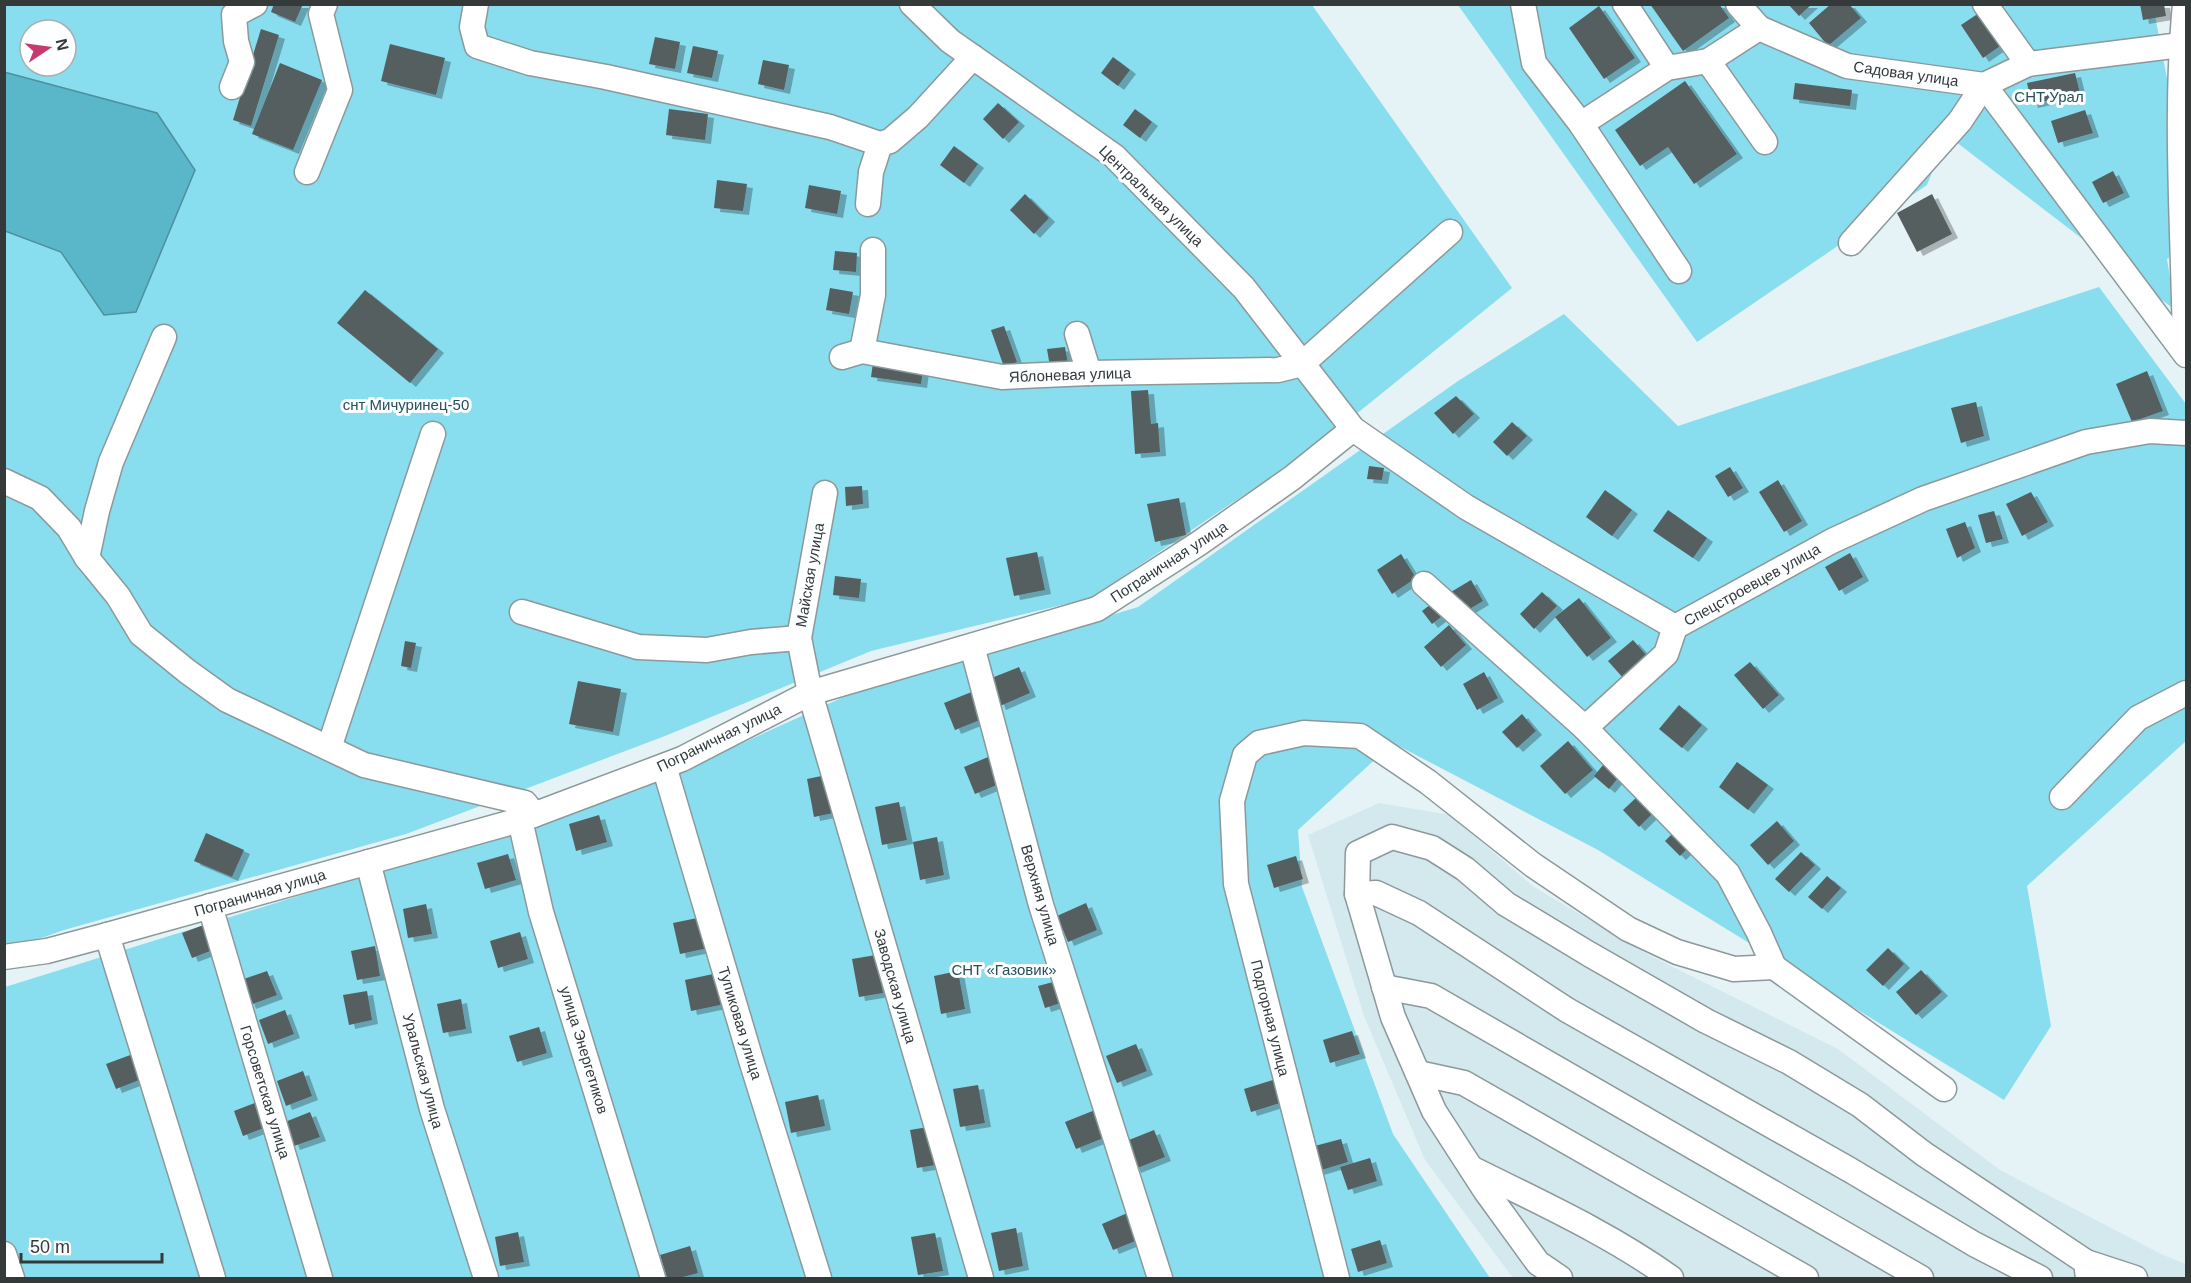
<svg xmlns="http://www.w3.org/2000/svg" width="2191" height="1283" viewBox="0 0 2191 1283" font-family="Helvetica,sans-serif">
<defs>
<filter id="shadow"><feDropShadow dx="6" dy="4" stdDeviation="0" flood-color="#0004"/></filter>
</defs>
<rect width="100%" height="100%" fill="#e6f3f6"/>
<!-- built -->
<path fill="#d3e9ee" d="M1379,803L1450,815L1534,887L1649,955L1838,1049L2000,1170L2163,1255L2186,1264V1278H1513L1425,1160L1364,1016L1308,835Z"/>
<!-- green -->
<g fill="#8de" fill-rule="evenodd">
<path d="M4,5H1312L1512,288L1318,445L1091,598L871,651L665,736L406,834L64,930L5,951ZM30,30H66V66H30Z"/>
<path d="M1458,5H2153L2169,89V258L2167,259L2175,310L1947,135L1927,185L1697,342Z"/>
<path d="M2099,287L2186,404V741L2027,886L2051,1026L2004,1100L1598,850L1393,743L1298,830L1302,887L1393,1134L1490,1278H5V987L639,790L848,695L1138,607L1458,381L1564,314L1678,426Z"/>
</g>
<!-- water -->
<path fill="#5ab6c9" stroke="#4f909e" stroke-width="1.5" d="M4,72L157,113L195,170L136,312L104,315L61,252L5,231Z"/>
<!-- building -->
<g fill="#545f61" filter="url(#shadow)">
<path d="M274,4H303L295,22L271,12Z"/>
<path d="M1650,4H1719L1729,18L1683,51Z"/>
<path d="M1788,4H1812L1799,16Z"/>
<path d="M1831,4H1849L1861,18L1828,46L1809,23Z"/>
<path d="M2140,4H2164L2166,16L2143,20Z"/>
<path d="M1599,6L1635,58L1604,79L1569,28Z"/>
<path d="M1985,9L2006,42L1983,58L1961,25Z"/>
<path d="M261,29L279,35L251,126L233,120Z"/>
<path d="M655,37L680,42L675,69L649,64Z"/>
<path d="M390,44L445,58L436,95L381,81Z"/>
<path d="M693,46L718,51L712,78L687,73Z"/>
<path d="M1113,57L1130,70L1118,86L1101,73Z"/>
<path d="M763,60L789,65L784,90L758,84Z"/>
<path d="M280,63L322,80L293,150L252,134Z"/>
<path d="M2075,73L2080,93L2032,104L2027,83Z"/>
<path d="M1685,81L1737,154L1694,184L1668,147L1640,166L1615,130Z"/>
<path d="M1795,83L1852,90L1850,106L1793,99Z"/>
<path d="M998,103L1019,122L1003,139L983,119Z"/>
<path d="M669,109L708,114L705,140L666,135Z"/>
<path d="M1135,109L1152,122L1140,138L1123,125Z"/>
<path d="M2085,110L2093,133L2058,143L2051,121Z"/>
<path d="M954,146L978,164L964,183L940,165Z"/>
<path d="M2113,171L2124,193L2103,203L2092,182Z"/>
<path d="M717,180L747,184L743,211L714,208Z"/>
<path d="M809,185L841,191L837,214L805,208Z"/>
<path d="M1025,194L1049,218L1034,234L1010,210Z"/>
<path d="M1932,194L1952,234L1917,252L1897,213Z"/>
<path d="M835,251L857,253L856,272L833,270Z"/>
<path d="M830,288L853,292L849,314L826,310Z"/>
<path d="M365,290L438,349L410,383L337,323Z"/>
<path d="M1004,326L1017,362L1004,367L991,330Z"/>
<path d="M1065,347L1068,364L1050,367L1047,349Z"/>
<path d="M873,363L923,370L921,384L871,377Z"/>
<path d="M2147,371L2163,411L2132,422L2116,384Z"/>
<path d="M1148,390L1151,424L1158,423L1160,452L1135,454L1131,391Z"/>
<path d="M1456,396L1474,414L1453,434L1434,413Z"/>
<path d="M1976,402L1984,436L1961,443L1951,408Z"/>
<path d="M1512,422L1527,436L1507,456L1493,442Z"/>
<path d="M1369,466L1384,468L1382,480L1367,479Z"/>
<path d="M1730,467L1743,488L1728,497L1715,476Z"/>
<path d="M1778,480L1802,521L1784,532L1759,492Z"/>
<path d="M862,486L863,504L846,506L845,487Z"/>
<path d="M1605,490L1632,510L1612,536L1586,517Z"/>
<path d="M2031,492L2048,522L2022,536L2006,504Z"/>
<path d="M1179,498L1186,535L1155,542L1147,504Z"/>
<path d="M1668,510L1707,538L1693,558L1653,531Z"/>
<path d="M1994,511L2003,539L1986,543L1978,515Z"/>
<path d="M1965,522L1975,548L1957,558L1946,529Z"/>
<path d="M1037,552L1045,590L1014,596L1006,558Z"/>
<path d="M1850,553L1863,577L1839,591L1825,567Z"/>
<path d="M1401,554L1416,578L1392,594L1377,570Z"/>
<path d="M835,576L861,579L859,598L833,595Z"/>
<path d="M1471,580L1483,601L1463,613L1451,592Z"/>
<path d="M1542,592L1557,606L1534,629L1520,614Z"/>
<path d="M1579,598L1611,638L1587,657L1555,617Z"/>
<path d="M1435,601L1445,614L1432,624L1422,611Z"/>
<path d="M1449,625L1466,645L1441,667L1424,647Z"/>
<path d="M1633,640L1648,657L1624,679L1608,661Z"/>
<path d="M405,641L416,643L411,668L401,666Z"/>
<path d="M1750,662L1779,695L1763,709L1734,675Z"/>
<path d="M1019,667L1030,693L1000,706L989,679Z"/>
<path d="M1484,672L1498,698L1477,710L1463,684Z"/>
<path d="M578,681L621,689L613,732L569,724Z"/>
<path d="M974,691L985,718L955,730L944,703Z"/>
<path d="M1679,705L1702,725L1682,748L1659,729Z"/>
<path d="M1522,714L1536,731L1517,748L1502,732Z"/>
<path d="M1568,741L1593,770L1565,794L1540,766Z"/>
<path d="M993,755L1004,782L975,794L964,767Z"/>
<path d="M1608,759L1623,772L1609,789L1594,776Z"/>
<path d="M1737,762L1768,785L1748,810L1719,787Z"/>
<path d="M831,774L838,812L814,817L807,779Z"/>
<path d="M1638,796L1654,812L1639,827L1623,810Z"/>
<path d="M899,802L907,840L882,845L875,807Z"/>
<path d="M599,815L607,842L576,851L569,824Z"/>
<path d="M1777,821L1794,841L1768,865L1750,845Z"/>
<path d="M1674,832L1689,847L1680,856L1665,841Z"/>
<path d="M206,833L244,850L232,877L194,861Z"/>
<path d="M937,837L944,875L920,880L913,842Z"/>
<path d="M1801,852L1815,865L1789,892L1775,879Z"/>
<path d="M508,854L516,880L485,889L477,863Z"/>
<path d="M1296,856L1303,879L1274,888L1267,865Z"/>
<path d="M1827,876L1841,888L1822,909L1808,897Z"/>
<path d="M1086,903L1097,930L1068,942L1057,916Z"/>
<path d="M426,904L432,934L408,938L403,909Z"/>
<path d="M707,916L713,947L680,954L673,923Z"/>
<path d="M209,923L218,948L192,958L182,933Z"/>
<path d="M520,932L528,959L498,968L490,941Z"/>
<path d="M375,946L380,976L357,980L351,951Z"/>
<path d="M1888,948L1904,964L1883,986L1866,970Z"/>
<path d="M876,955L883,993L859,997L852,959Z"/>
<path d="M1921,970L1942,992L1916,1015L1896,992Z"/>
<path d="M267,971L277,995L250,1005L241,980Z"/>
<path d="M958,971L965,1009L941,1014L934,976Z"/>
<path d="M718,973L725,1004L691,1011L685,980Z"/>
<path d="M1057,981L1064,1002L1045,1008L1038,986Z"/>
<path d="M367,991L372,1020L349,1025L343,995Z"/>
<path d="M461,999L466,1029L443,1033L437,1004Z"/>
<path d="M285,1010L294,1034L268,1044L259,1020Z"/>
<path d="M539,1027L547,1053L517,1062L509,1036Z"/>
<path d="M1352,1031L1360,1054L1330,1063L1323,1040Z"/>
<path d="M1136,1044L1147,1071L1117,1083L1106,1056Z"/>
<path d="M133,1054L142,1079L116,1089L106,1064Z"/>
<path d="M303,1071L312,1096L286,1106L277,1081Z"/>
<path d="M1273,1080L1280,1103L1251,1112L1244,1089Z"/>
<path d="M978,1085L985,1123L960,1127L953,1089Z"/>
<path d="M818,1095L825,1126L791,1133L785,1102Z"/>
<path d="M260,1101L269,1126L243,1136L234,1111Z"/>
<path d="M1095,1110L1106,1137L1076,1149L1065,1122Z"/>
<path d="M310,1112L320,1137L294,1146L285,1122Z"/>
<path d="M934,1126L942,1164L917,1168L910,1130Z"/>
<path d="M1154,1130L1165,1157L1135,1169L1124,1142Z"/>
<path d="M1341,1139L1348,1162L1318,1171L1311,1147Z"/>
<path d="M1370,1158L1377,1181L1348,1190L1340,1167Z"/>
<path d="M1132,1211L1143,1238L1113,1250L1102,1224Z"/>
<path d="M1016,1228L1023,1266L999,1271L991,1233Z"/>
<path d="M518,1232L524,1262L500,1266L495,1237Z"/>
<path d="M935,1233L943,1271L918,1275L911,1237Z"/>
<path d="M1380,1240L1387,1263L1358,1272L1351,1249Z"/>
<path d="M690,1246L698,1273L679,1278H667L660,1255Z"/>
</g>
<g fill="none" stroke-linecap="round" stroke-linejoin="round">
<!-- minor casing -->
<g stroke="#8c999b" stroke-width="27">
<g id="minor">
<path d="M476,4L472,27L477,46L530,63L606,77L830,127L880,144L890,141L918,117L973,57"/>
<path d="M912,4L950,41L1114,156L1244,288L1353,429L1466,507L1675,627L1832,541L1923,499L2086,442L2150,431L2186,433"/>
<path d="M1523,4L1534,63L1581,124L1679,271"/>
<path d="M1625,4L1667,68"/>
<path d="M1738,4L1759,28L1847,66L1984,85"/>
<path d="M1985,4L2028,64"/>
<path d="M2185,4C2174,121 2184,237 2185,353"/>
<path d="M1759,28L1708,61L1765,142"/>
<path d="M1984,85L2186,355"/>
<path d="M232,87L242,62L236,41L234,15L255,4"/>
<path d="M1581,124L1667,68L1708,61"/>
<path d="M307,172L340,90L321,14L325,4"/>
<path d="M868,204L871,172L880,144"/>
<path d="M1851,243L1960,121L1984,85L2028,64L2181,45"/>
<path d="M1077,334L1089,373"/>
<path d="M862,351L873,295V250"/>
<path d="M842,357L862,351L1002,377L1089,373L1278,370L1302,364L1450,232"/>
<path d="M4,481L40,498L69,528L87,558L118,596L141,634L188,672L227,700L364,765L525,803L534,815"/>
<path d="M825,493L799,638L810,693L981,1278"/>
<path d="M87,558L97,511L111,462L164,337"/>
<path d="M1424,584L1585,728"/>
<path d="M522,612L638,647L707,650L751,642L799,638"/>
<path d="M1675,627L1666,654L1585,728L1728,874L1759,933L1774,967L1944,1089"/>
<path d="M972,646L1041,905L1160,1278"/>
<path d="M329,748L433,434"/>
<path d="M664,766L751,1060L819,1278"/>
<path d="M2062,797L2138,718L2186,693"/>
<path d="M520,820L541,912L653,1278"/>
<path d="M368,862L432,1109L486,1278"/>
<path d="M1357,894L1376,893L1419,913L1567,1010L1850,1170L1974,1244L2040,1278"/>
<path d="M210,906L320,1278"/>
<path d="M107,935L213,1278"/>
<path d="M4,957L47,951L107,935L520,820L682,759L810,693L1097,609L1198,544L1292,478L1353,429"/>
<path d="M1384,987L1431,996L1921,1278"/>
<path d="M1418,1073L1464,1083L1806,1278"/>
<path d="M1471,1168C1539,1202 1610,1234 1671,1278"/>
<path d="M4,1254L12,1278"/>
<path d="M2086,1262L2135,1278"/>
<path d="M1337,1278L1236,884L1232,801L1245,755L1259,743L1304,733L1360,736L1428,782L1533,865L1628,929L1677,952L1734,969L1774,967"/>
<path d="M1560,1278L1538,1263L1485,1190L1434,1111L1393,1017L1357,894L1358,853L1392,837L1432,848L1465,869L1506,904L1589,954L1706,1021L1789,1062L1860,1105L1924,1154L2086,1262L2088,1278"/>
</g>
</g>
<!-- minor -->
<use href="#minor" stroke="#fff" stroke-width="24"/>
</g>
<g text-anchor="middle" stroke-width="6" stroke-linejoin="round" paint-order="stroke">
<!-- street labels -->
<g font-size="15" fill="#34393a" stroke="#fcfeff">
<text transform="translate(1906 74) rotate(8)" y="5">Садовая улица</text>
<text transform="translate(1151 196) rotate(44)" y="5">Центральная улица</text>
<text transform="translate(1070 375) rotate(-2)" y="5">Яблоневая улица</text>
<text transform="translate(1169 562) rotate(-33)" y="5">Пограничная улица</text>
<text transform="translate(810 575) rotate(-80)" y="5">Майская улица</text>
<text transform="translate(1752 585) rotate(-29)" y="5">Спецстроевцев улица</text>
<text transform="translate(719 738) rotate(-26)" y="5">Пограничная улица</text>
<text transform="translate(260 893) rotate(-16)" y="5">Пограничная улица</text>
<text transform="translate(1040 895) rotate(74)" y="5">Верхняя улица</text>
<text transform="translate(895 986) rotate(74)" y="5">Заводская улица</text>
<text transform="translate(1270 1018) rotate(76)" y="5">Подгорная улица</text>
<text transform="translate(740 1023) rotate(73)" y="5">Тупиковая улица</text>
<text transform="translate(584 1050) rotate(73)" y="5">улица Энергетиков</text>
<text transform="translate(423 1071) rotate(75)" y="5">Уральская улица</text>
<text transform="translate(265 1092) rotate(73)" y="5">Горсоветская улица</text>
</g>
<!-- park labels -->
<g font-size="15" fill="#275059" stroke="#fcfeff">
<text x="2049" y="102">СНТ Урал</text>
<text x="406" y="410">снт Мичуринец-50</text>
<text x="1004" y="975">СНТ «Газовик»</text>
</g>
</g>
<!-- border -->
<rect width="2191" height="1283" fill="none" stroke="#34393a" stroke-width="12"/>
<!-- north arrow -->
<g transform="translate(48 48) rotate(77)"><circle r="28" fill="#fcfeff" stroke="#acafb0" stroke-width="1.5"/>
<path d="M0-4.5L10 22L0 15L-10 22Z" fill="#c63a6e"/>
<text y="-9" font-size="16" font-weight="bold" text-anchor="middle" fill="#34393a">N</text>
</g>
<!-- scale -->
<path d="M21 1253v9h141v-9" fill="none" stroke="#34393a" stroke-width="3"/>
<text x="30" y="1253" font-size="18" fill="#34393a" stroke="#fcfeff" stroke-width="4.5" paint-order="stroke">50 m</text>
</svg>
